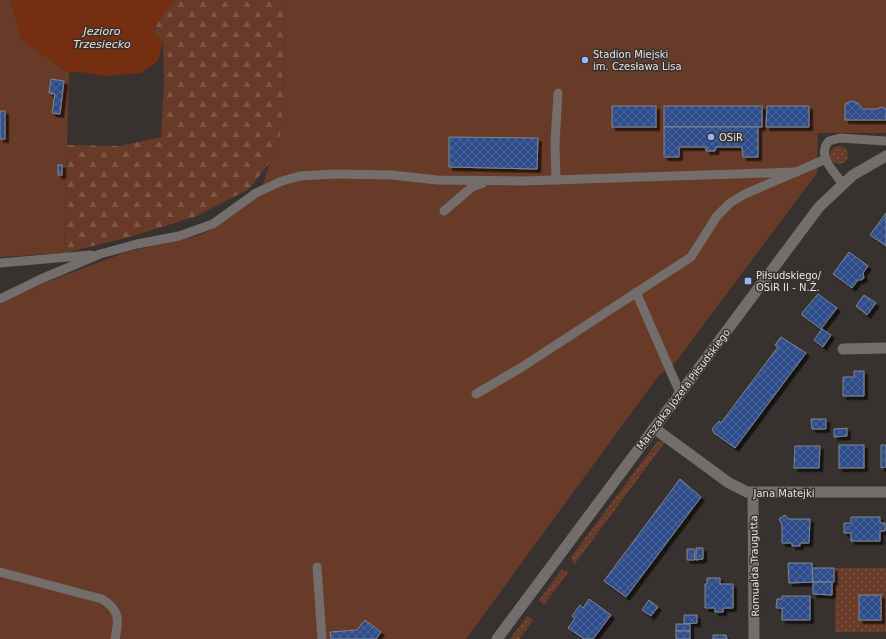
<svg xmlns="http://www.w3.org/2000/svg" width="886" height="639" viewBox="0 0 886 639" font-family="'DejaVu Sans',sans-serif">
<defs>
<pattern id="green-dots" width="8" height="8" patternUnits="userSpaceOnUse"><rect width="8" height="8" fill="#683b29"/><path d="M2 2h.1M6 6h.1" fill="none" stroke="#7e5748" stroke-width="1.8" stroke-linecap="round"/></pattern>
<pattern id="forest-firs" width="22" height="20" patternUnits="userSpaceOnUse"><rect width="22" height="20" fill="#683b29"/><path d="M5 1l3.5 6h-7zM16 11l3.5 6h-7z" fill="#7e5748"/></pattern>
<pattern id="building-cross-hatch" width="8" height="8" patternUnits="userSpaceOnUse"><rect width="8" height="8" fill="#2d4d8a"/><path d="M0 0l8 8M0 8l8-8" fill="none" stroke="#4b669a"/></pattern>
<filter id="shadow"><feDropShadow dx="3.5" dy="3.5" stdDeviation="0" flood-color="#0009"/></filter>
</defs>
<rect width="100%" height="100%" fill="#373230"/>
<!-- green -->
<g fill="url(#green-dots)">
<circle cx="839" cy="155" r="9"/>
<path d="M661,441L665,442L574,565L571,557L657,442Z"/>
<rect x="835" y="568" width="51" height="64"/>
<path d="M561,570L569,571L544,605L539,600Z"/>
<path d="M527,616L533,620L519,639H510Z"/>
</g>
<!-- forest -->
<path fill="url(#forest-firs)" d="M175,0H286L282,130L270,162L249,189L197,216L130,237L64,253L67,145L120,146L161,137L164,85L163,42L153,32L163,13Z"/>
<!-- pitch -->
<g fill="#683b29">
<path d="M0,0H10L22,40L69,73L64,253L0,257Z"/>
<path d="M286,0H886V133H818L817,173L672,367L659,375L466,639H0V304L42,284L126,252L197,236L215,228L260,195L270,162L282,130Z"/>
</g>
<!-- water -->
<path fill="#752e0f" d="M10,0H175L163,13L153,31L163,42L158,61L141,73L106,76L80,72L69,73L22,40Z"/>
<!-- building -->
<g fill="url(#building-cross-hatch)" stroke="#83868b" filter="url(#shadow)">
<path d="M51,79L64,81L60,114L52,113L55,94L49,93Z"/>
<path d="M851,101L858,103L863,109H877L881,107L886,109V120H845V104Z"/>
<rect x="612" y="106" width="44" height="21"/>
<rect x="664" y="106" width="98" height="21"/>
<path d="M767,106H809V127H766Z"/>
<rect x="0" y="111" width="5" height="28"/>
<path d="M664,127H758V157H743L742,147H716L715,151H706V147H679V157H664Z"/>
<path d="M449,137L538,138L537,169L449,167Z"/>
<rect x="58" y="165" width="4" height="10"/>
<path d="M886,213V246L870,235Z"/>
<path d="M849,252L868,266L863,273L864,278L861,280H858L852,288L833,274Z"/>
<path d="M818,294L837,308L821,329L802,315V313Z"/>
<path d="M864,295L876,303L867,315L856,306Z"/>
<path d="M822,329L831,335L823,347L814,340Z"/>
<path d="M781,337L806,353L735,448L714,433L712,429L719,421L721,423L778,347L775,345Z"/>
<path d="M854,371H864V396H843V377H854Z"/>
<path d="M811,419H826V429H812Z"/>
<path d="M847,428V436L834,437V429Z"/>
<rect x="839" y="445" width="25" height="23"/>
<path d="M881,445H886V467L881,468Z"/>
<path d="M795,446H820L819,468H794Z"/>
<path d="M680,479L701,497L626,597L604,581Z"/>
<path d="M785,515L788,519H810L809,543H800V546H792V543H782V525L779,519Z"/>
<path d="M851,517H880V523H885V531H880V541H851V533H844V523H851Z"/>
<path d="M696,548H703V559L696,560Z"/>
<path d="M687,549H694L695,560H687Z"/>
<path d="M788,563H812L813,582L789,583Z"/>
<path d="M812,568H834V582H813Z"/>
<path d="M707,578H720V584H733V608H723V612H715V608H705V584H707Z"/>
<path d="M813,582H832V595L813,594Z"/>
<rect x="859" y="595" width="22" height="25"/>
<path d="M782,596H810V620H782V608H776L777,599H782Z"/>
<path d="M589,599L611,615L593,639H584L568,628L575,618L572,616L580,605L583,608Z"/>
<path d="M649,600L658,607L651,616L642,610Z"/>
<path d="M684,615H697V623L684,624Z"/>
<path d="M365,620L381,632L376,639H331L330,632L357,630Z"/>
<rect x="676" y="624" width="14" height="7"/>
<rect x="676" y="631" width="14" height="8"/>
<path d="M713,635H726L727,639H713Z"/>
</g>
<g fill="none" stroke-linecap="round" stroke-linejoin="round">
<!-- service -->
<g stroke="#736d6b" stroke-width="9">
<path d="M556,180L555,143L558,93"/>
<path d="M843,184C834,172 816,155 829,141L840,138L886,141"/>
<path d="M444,211L472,187L483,183"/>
<path d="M0,263L91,255"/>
<path d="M636,292L680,393"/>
<path d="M0,299L41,279L100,254L137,244L179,236L213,224L256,193L282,181L300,176L336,174L392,175L437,180L523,181L797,172"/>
<path d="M476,394L522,367L691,257L717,216L730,203L745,194L826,159"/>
<path d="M317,567L322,639"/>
<path d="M0,572L102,599C120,610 119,620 115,639"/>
</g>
<!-- minor -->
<g stroke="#736d6b" stroke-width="11">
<path d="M843,349L886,348"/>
<path d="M654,428L729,483L747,492H886"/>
<path d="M753,493L754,639"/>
<path d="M497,639L819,207L853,175L886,156"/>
</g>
</g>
<!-- markers -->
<g fill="#92b7fd" stroke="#373230" stroke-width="1.5">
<circle cx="585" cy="60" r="4"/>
<circle cx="711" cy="137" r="4"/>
<rect x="744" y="277" width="8" height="8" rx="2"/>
</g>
<g text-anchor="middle" stroke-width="3" stroke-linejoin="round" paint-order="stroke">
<!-- poi labels -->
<g font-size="10" fill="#e6e3e1" stroke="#373230" text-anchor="start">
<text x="593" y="58">Stadion Miejski<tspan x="593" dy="12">im. Czesława Lisa</tspan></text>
<text x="719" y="141">OSiR</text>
<text x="756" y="279">Piłsudskiego/<tspan x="756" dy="12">OSiR II - N.Ż.</tspan></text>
</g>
<!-- street labels -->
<g font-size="10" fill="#e6e3e1" stroke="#373230">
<text transform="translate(683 389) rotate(-53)" y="4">Marszałka Józefa Piłsudskiego</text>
<text x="784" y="497">Jana Matejki</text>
<text transform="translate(754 566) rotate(-91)" y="4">Romualda Traugutta</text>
</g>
<!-- water labels -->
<g font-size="11" font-style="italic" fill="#f0dad1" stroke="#373230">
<text x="102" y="35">Jezioro<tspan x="102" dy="13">Trzesiecko</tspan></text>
</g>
</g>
</svg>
